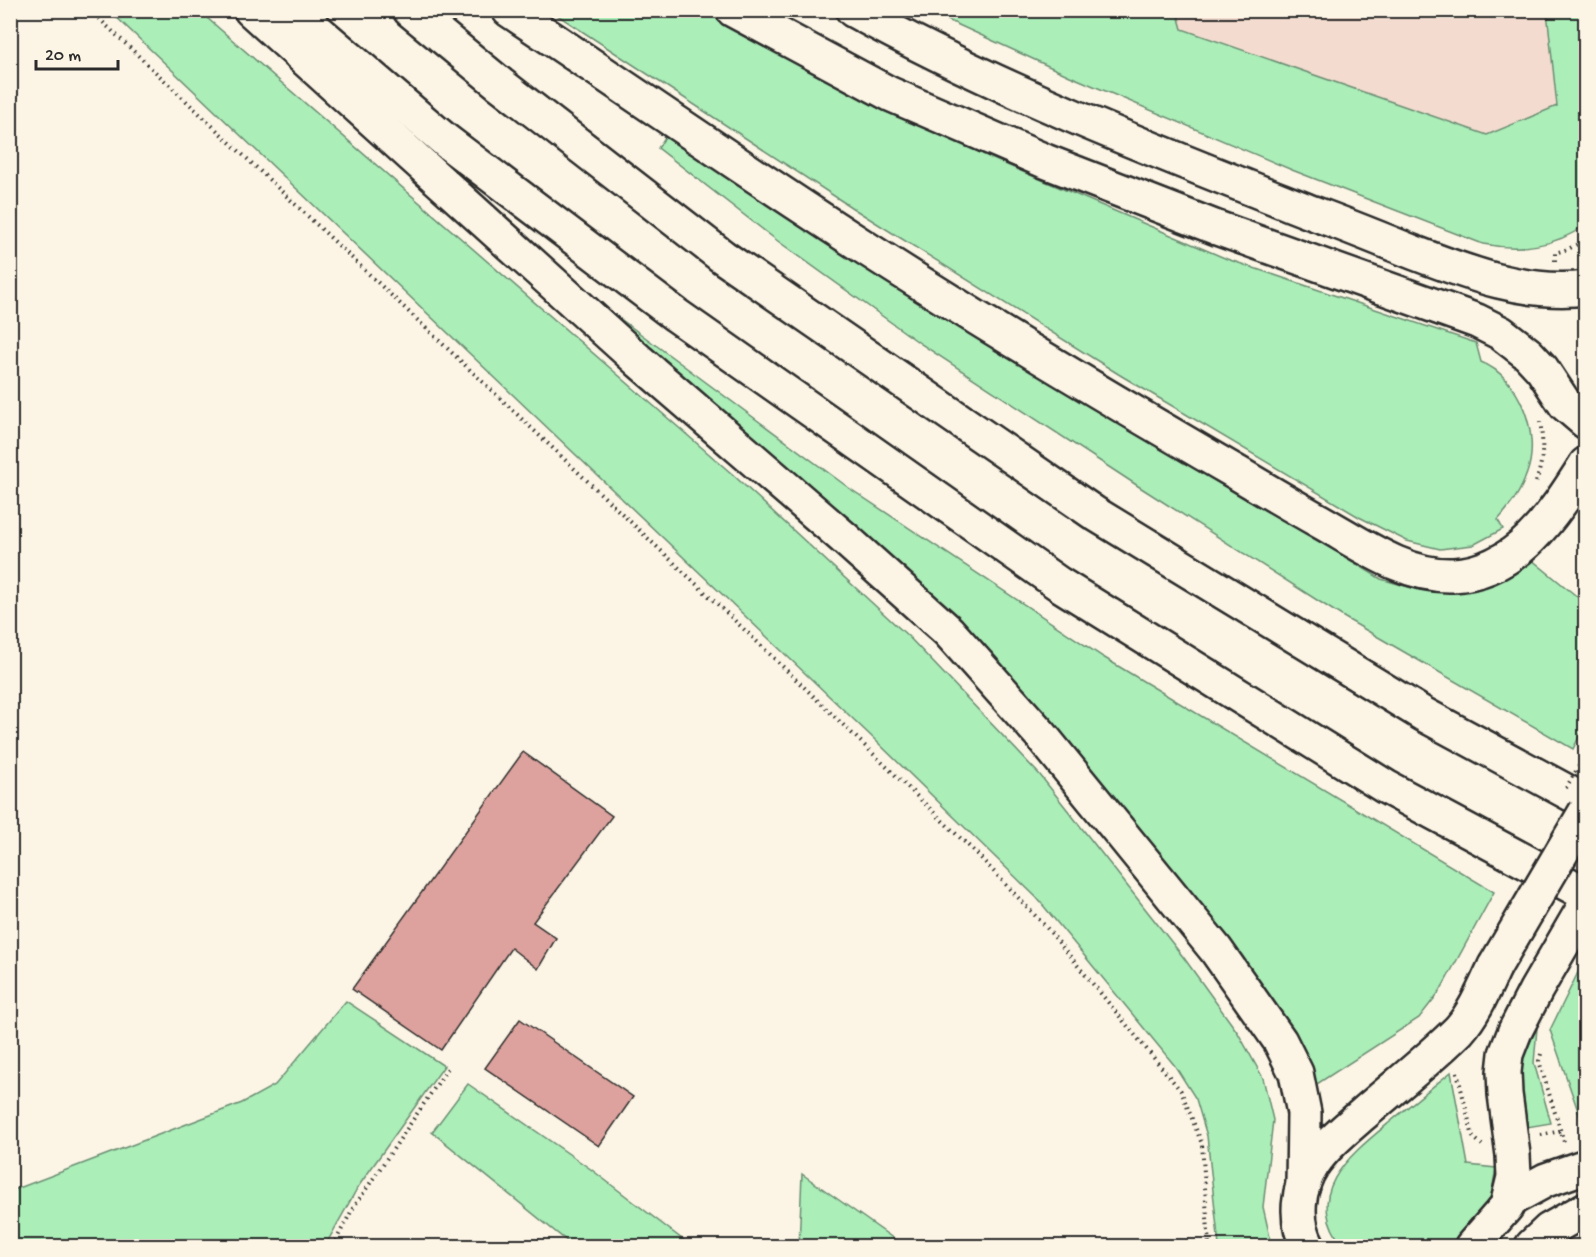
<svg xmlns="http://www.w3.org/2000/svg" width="1596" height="1257" viewBox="0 0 1596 1257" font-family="'Gochi Hand',sans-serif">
<rect width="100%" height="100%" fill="#fcf5e5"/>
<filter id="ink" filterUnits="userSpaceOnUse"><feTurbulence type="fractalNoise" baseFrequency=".0167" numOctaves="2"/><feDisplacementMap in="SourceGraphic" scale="12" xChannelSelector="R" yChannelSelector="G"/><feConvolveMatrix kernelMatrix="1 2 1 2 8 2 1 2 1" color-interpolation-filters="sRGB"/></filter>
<g filter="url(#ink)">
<!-- built -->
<path fill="#f3dccf" d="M1177,11H1547L1557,106L1487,135L1182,29Z"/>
<!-- green -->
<g fill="#abeeb8" stroke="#6b8c72" stroke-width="1.5">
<path d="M110,11H199L731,473L909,637L1040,775L1184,958L1238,1033L1263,1078L1273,1120L1263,1207L1272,1246H1219L1207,1136L1196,1099L1175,1066L1037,898L872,737Z"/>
<path d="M551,11H712L796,61L993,159L1227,259L1476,343L1481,362C1520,377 1541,435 1527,473C1521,492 1511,505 1498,520L1503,529L1473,545L1440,549L1407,541L1359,517L1120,375L854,209Z"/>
<path d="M928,11H1177L1182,29L1487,135L1557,106L1547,11H1585V225C1556,247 1518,251 1483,244L1292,170L1070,76Z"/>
<path d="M667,134L851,256L1381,579L1419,590L1459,591L1498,580L1532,560L1585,603V725L1573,749L1345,618L1138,486L921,344L775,239L658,148Z"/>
<path d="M584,292L849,488L1103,657L1494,892L1440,991L1419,1018L1317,1084L1231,950L1128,816Z"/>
<path d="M1585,958V1131L1550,1030Z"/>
<path d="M346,1001L444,1066L358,1187L325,1246H11V1191L242,1103L275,1085Z"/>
<path d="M1537,1028L1534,1063L1551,1123L1527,1127C1512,1083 1517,1068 1537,1028Z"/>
<path d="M1451,1072L1468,1165L1496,1168L1491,1196L1473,1224L1447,1246H1343C1301,1193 1350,1155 1390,1122C1410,1105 1430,1089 1451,1072Z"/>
<path d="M468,1084L592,1170L691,1246H573L432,1132Z"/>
<path d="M802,1174L904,1246H799Z"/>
</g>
<!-- building -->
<g fill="#dda29d" stroke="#2b2b2b" stroke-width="1.5">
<path d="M523,752L612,816L533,922L556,938L538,969L511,948L441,1050L352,989Z"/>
<path d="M520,1019L633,1097L599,1146L485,1068Z"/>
</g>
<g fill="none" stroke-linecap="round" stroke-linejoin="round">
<!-- major casing -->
<g stroke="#2b2b2b" stroke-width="38">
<g id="major">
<path d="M733,10L890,94L1045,161L1217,228L1477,321L1501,333L1528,354L1542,369L1565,404L1586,422"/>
<path d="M853,10C1000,91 1158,152 1313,213C1346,225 1378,238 1410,251C1465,272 1525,296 1586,288"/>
<path d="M1308,1246C1294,1221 1297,1188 1313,1164C1326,1145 1345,1130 1362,1115C1394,1087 1429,1060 1459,1030C1475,1012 1485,987 1495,966"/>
<path d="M1472,1246L1507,1206L1514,1177L1513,1155L1505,1094L1504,1072L1506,1054L1515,1031L1536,990L1586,904"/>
</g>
</g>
<!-- highway casing -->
<g stroke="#2b2b2b" stroke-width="38">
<g id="highway">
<path d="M251,10L639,361L843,537L948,631L1041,735L1216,950L1280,1041L1296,1073L1304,1113L1303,1186"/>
<path d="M293,10L446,141L676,315L1059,584L1386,787L1586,894"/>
<path d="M410,10L500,84L723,257L1094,513L1423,714L1586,802"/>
<path d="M509,10C628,89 744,170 864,247C987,326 1113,401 1239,474C1267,491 1295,507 1323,523C1362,545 1406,577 1453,575C1518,572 1554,514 1586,464"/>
<path d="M1509,1200L1546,1180L1586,1166"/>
<path d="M1532,1246L1549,1230L1586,1209"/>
</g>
</g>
<!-- path -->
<g stroke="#2b2b2b" stroke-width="4" stroke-dasharray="1.5 4.5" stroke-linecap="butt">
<path d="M90,10L750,635L979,856L1046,927L1181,1091L1202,1144L1209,1246"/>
<path d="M1555,261V253L1568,249L1586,240"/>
<path d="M1536,482C1543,461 1544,444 1540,422"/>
<path d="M1541,1054L1539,1061L1564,1142"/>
<path d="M1457,1072L1473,1137L1482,1145"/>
<path d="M1541,1135L1561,1131"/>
<path d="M333,1246L352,1210L448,1068"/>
</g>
<!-- major -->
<use href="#major" stroke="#fcf5e5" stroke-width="33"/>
<!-- highway -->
<use href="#highway" stroke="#fcf5e5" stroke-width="33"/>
<!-- major-bridge casing -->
<g stroke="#2b2b2b" stroke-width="38" stroke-linecap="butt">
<path id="major-bridge" d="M1495,966L1586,811"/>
</g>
<!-- path-bridge -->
<path stroke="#2b2b2b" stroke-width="4" stroke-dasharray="1.5 4.5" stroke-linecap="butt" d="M1566,788L1586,754"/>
<!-- major-bridge -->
<use href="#major-bridge" stroke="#fcf5e5" stroke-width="33"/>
</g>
</g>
<!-- margin -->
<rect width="1596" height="1257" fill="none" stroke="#fcf5e5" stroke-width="36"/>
<rect x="18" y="18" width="1560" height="1221" fill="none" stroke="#2b2b2b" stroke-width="2" filter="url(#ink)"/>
<!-- scale -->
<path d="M36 60v9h82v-9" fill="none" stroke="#2b2b2b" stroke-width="3"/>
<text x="45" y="60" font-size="18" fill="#2b2b2b" stroke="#fcf5e5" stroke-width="4.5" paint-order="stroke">20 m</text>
</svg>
